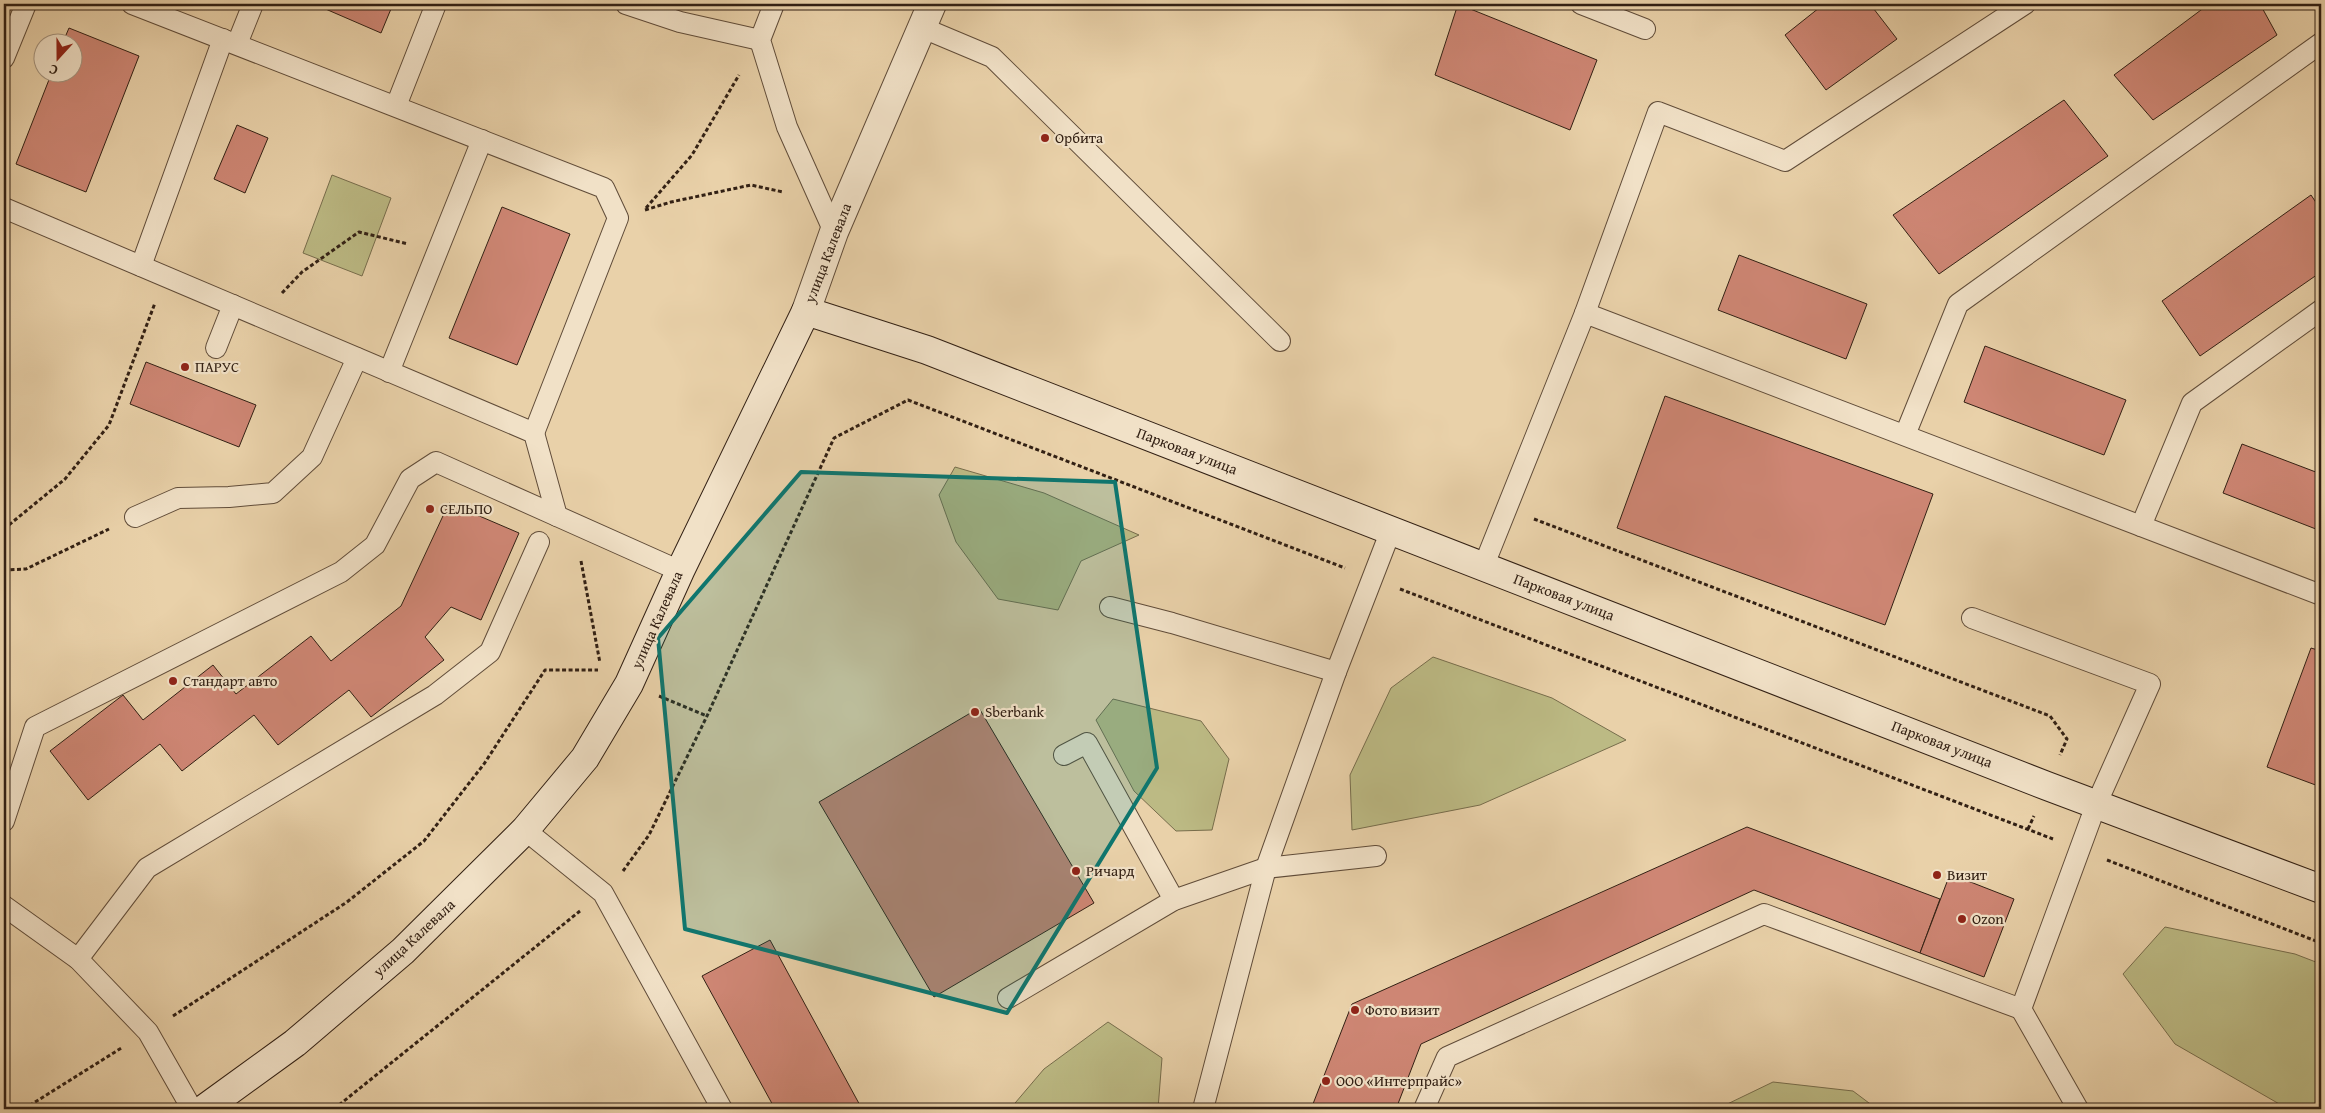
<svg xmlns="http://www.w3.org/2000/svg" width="2325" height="1113" viewBox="0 0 2325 1113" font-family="'Gentium Book Plus',serif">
<rect width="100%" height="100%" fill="#e9d1a9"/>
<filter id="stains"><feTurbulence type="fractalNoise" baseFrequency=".004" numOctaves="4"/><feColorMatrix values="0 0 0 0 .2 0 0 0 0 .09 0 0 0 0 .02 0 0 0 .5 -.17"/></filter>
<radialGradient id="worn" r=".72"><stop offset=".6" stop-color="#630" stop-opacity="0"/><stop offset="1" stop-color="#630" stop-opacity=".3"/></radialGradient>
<!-- green -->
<g fill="#bcba84" stroke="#776d4c">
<path d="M332,175L391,198L362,276L303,253Z"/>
<path d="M955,467L1044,493L1139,535L1081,561L1058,610L998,599L956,542L939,495Z"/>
<path d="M1433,657L1552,698L1626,740L1480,805L1352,830L1350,775L1391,688Z"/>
<path d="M1113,699L1201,721L1229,759L1212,830L1176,831L1134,791L1096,720Z"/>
<path d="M2165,927L2295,954L2321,964V1109H2288L2175,1044L2123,974Z"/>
<path d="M1108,1022L1162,1058L1158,1109H1010L1044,1069Z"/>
<path d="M1773,1082L1853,1091L1877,1109H1717Z"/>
</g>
<!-- building -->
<g fill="#ce8674" stroke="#322014">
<path d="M314,4H393L381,33Z"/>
<path d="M1458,4L1597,60L1570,130L1435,75Z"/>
<path d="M1824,4H1870L1897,39L1826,90L1785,35Z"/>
<path d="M2209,4H2260L2277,35L2153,120L2114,75Z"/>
<path d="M69,28L139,56L86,192L16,164L52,72H72V42H63Z"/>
<path d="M2064,100L2108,156L1939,274L1893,215Z"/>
<path d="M237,125L268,138L245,193L214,179Z"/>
<path d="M2311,195L2321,210V272L2200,356L2162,301Z"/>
<path d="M502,207L570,234L517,365L449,338Z"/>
<path d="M1739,255L1867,304L1846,359L1718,310Z"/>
<path d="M1985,346L2126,400L2104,455L1964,402Z"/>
<path d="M146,362L256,405L239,447L130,404Z"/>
<path d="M1665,396L1933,494L1885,625L1617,528Z"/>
<path d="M2242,444L2321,474V531L2223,493Z"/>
<path d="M449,503L519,533L481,620L451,607L425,637L444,660L371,717L349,690L278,745L254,715L182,771L160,744L88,800L50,751L123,695L143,720L213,665L236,694L311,636L331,661L401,606Z"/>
<path d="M2311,648L2321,651V787L2267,767Z"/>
<path d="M979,708L1094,903L934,997L819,802Z"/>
<path d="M1747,827L1940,899L1920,953L1754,890L1421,1044L1396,1109H1311L1352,1004Z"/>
<path d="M1950,874L2014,899L1984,977L1920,953Z"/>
<path d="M770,940L862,1109H775L702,976Z"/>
</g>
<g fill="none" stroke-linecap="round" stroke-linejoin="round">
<!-- lane casing -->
<g stroke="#604c39" stroke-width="22">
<g id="lane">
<path d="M132,4L604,188L618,218L534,433"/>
<path d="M626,4L680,22L760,40"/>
<path d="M774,4L760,40L787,127L834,232"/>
<path d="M1581,4L1645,29"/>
<path d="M923,28L992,57L1280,341"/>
<path d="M237,44L253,4"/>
<path d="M4,58L26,4"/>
<path d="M396,106L436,4"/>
<path d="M4,208L534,433L557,516L680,571"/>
<path d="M141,266L223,39"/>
<path d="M1585,313L1658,112L1785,161L2025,4"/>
<path d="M216,348L233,305"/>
<path d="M389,372L482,140"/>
<path d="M1905,435L1958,304L2321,43"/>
<path d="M135,517L178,498L229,497L273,493L312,457L357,358"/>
<path d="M2141,526L2192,403L2321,310"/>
<path d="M1484,565L1585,313L2321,595"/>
<path d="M1110,607L1172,623L1336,672"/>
<path d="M1064,755L1087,743L1174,900"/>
<path d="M4,821L35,727L341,572L375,545L410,479L436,462L557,516"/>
<path d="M525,830L603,893L722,1109"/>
<path d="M4,906L78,959L148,1032L192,1109"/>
<path d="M78,959L147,868L435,695L490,652L539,542"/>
<path d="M1008,998L1174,900L1266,868L1376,856"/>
<path d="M2021,1009L2078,1109"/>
<path d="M1203,1109L1266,868L1336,672L1391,530"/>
<path d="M1424,1109L1447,1057L1764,914L2021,1009L2096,805L2150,684L1972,618"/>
</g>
</g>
<!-- street casing -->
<g stroke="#604c39" stroke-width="30">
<path id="street" d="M806,311L834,232L932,4"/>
</g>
<!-- secondary casing -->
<g stroke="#322014" stroke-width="30">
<path id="secondary" d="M204,1109L295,1043L403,951L525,830L585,758L629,684L680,571L806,311L927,350L2047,786L2321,889"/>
</g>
<!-- path -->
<g stroke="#322014" stroke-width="3" stroke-dasharray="4 2.5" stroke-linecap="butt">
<path d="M646,208L692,155L739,75"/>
<path d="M645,210L671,202L751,185L783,192"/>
<path d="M282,293L302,272L359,232L408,244"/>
<path d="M1534,519L2050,716L2067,739L2060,755"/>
<path d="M4,529L65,479L109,425L155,303"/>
<path d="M581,561L600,663"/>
<path d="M4,570L26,569L109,529"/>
<path d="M1400,589L2053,839"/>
<path d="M659,696L707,716"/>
<path d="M2028,829L2034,816"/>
<path d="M2107,860L2321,943"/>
<path d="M623,871L649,835L707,716L834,438L908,400L1345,568"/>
<path d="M173,1016L347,902L424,841L484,764L545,670H598"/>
<path d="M24,1109L123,1047"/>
<path d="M334,1109L580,911"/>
</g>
<!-- lane -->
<use href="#lane" stroke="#f1e1c7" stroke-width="20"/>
<!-- street -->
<use href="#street" stroke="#f1e1c7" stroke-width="28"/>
<!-- secondary -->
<use href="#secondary" stroke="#f1e1c7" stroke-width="28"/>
</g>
<!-- marked area -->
<path fill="#0f766e" fill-opacity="0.2" stroke="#0f766e" stroke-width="4" stroke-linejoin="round" d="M801,472L1115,482L1157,768L1007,1013L685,929L658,638Z"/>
<!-- markers -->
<g fill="#8f2418" stroke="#f1e1c7" stroke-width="2">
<circle cx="1045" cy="138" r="5"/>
<circle cx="185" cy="367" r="5"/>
<circle cx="430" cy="509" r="5"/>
<circle cx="173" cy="681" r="5"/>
<circle cx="975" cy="712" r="5"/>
<circle cx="1076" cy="871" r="5"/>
<circle cx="1937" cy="875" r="5"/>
<circle cx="1962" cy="919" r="5"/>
<circle cx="1355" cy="1010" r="5"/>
<circle cx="1326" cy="1081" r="5"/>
</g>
<g text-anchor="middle" stroke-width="4.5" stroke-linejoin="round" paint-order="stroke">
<!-- poi labels -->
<g font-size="15" fill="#322014" stroke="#f1e1c7" text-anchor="start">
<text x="1055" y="143">Орбита</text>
<text x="195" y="372">ПАРУС</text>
<text x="440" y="514">СЕЛЬПО</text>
<text x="183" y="686">Стандарт авто</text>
<text x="985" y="717">Sberbank</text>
<text x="1086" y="876">Ричард</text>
<text x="1947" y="880">Визит</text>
<text x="1972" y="924">Ozon</text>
<text x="1365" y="1015">Фото визит</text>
<text x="1336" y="1086">ООО «Интерпрайс»</text>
</g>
<!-- street labels -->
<g font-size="15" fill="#322014" stroke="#f1e1c7">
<text transform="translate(828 253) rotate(-69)" y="5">улица Калевала</text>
<text transform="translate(1187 451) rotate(21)" y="5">Парковая улица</text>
<text transform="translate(1564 597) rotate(21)" y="5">Парковая улица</text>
<text transform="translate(657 620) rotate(-66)" y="5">улица Калевала</text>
<text transform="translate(1942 744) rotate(21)" y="5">Парковая улица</text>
<text transform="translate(414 938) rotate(-43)" y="5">улица Калевала</text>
</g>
</g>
<!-- margin -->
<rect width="2325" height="1113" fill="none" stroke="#e9d1a9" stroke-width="20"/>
<rect x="5" y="5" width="2315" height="1103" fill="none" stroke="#322014" stroke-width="2.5"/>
<rect x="10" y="10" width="2305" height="1093" fill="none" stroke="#322014"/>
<!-- north arrow -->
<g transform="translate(58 58) rotate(201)"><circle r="24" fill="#f1e1c7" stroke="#a5947f"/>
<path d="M0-4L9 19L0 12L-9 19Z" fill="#8f2418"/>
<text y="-8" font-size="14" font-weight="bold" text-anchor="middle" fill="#322014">С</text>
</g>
<rect width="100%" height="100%" filter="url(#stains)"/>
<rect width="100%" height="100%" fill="url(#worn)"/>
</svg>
